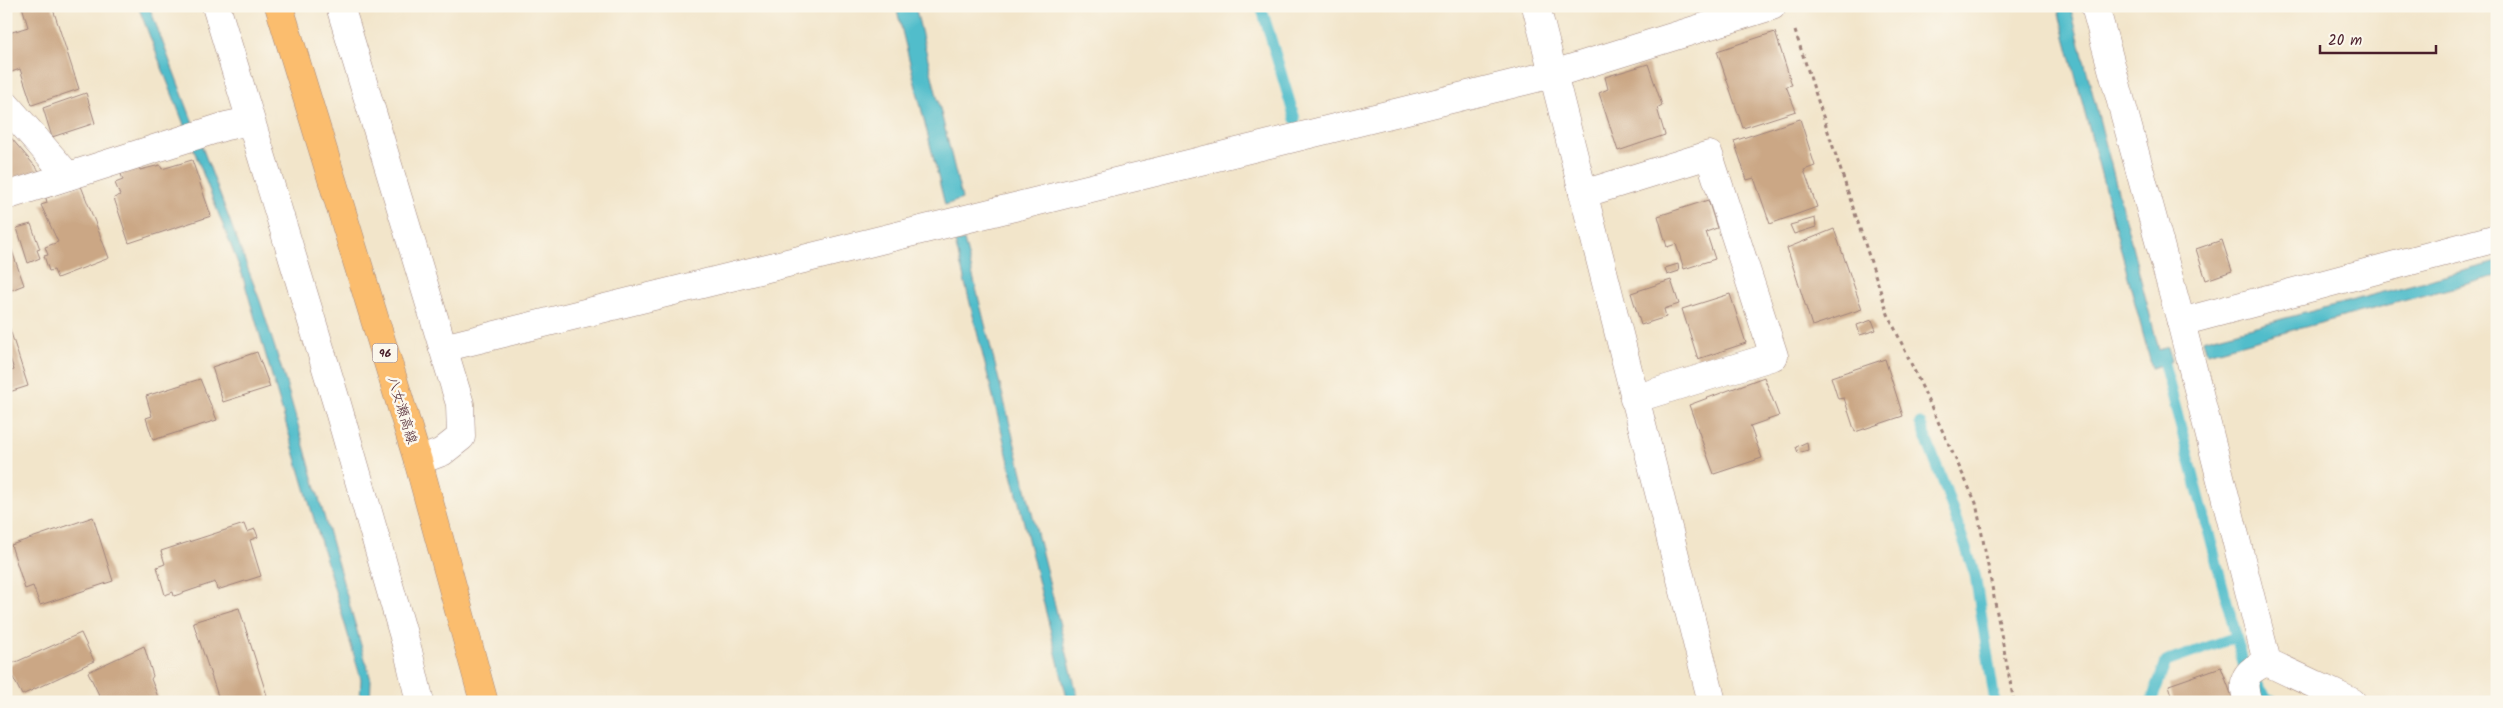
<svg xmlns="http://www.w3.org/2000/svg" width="2503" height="708" viewBox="0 0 2503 708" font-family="Kalam,'Klee One',sans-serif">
<rect width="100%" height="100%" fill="#fbf7ec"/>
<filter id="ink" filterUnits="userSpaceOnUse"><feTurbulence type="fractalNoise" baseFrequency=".02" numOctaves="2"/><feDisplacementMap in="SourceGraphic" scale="10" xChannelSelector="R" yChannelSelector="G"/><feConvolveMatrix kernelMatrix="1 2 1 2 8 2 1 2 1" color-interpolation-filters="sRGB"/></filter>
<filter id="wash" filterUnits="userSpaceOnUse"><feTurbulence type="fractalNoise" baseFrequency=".0096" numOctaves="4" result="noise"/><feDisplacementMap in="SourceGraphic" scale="20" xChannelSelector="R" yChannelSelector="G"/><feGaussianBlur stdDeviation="1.12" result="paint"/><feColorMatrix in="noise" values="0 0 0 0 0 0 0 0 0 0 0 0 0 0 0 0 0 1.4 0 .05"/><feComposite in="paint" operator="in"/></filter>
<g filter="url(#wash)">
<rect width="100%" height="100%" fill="#f2e5ca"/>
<!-- water -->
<g fill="#51bdcb" stroke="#4e6e7b">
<path d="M138,6H149L260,301L286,383L371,680L370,702H360L361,679L242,274Z"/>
<path d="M896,6H915L962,199L945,205Z"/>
<path d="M2057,6H2070L2159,350L2168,347L2172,361L2152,368Z"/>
<path d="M964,240L1079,702H1068L955,242Z"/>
<path d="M2497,262V276L2207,353L2203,340Z"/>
</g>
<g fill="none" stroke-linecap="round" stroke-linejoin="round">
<!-- stream -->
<g stroke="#51bdcb" stroke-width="11">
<path d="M1261,6L1295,119"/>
<path d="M2164,364L2244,666L2267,698L2277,702"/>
<path d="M1920,423L1945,487L1975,575L1995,702"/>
<path d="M2151,702L2166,662L2236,637"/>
</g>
</g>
<g id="blocks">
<!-- building -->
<g fill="#cba785">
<path d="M22,6H52L79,89L32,105L20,69L6,74V51L10,47L6,34L28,27Z"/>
<path d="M1775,32L1792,85L1786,86L1796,111L1743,128L1717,51Z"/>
<path d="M1648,64L1662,105L1657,108L1665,135L1618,151L1599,93L1608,89L1605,77Z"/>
<path d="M86,93L95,123L52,137L43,108Z"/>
<path d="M1800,119L1815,166L1804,170L1817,207L1770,224L1754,178L1747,180L1734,141Z"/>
<path d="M6,132L40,172L6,182Z"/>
<path d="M192,160L211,216L129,243L114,198L120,195L115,183L123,180L121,174L139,167L140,170L160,165L162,169Z"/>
<path d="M81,186L109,258L57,278L54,270L49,271L44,256L48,255L45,247L58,242L41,205L47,203L46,198Z"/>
<path d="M1708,200L1717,228L1706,232L1715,259L1684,269L1676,244L1667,247L1658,216Z"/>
<path d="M1815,218L1816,227L1794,234L1790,225Z"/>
<path d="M31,224L40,249L37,250L40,258L28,263L17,228Z"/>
<path d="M1834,229L1862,309L1812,326L1787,248Z"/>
<path d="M6,234L24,285L6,292Z"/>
<path d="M2222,240L2232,271L2206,280L2196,249Z"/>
<path d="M1678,264L1679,271L1667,275L1665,268Z"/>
<path d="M1671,280L1679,304L1664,309L1666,317L1641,325L1631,293Z"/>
<path d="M1730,294L1746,343L1698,359L1682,309Z"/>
<path d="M7,320L28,386L6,393V373L14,370L10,358L6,360Z"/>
<path d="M1872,320L1876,330L1860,335L1857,325Z"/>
<path d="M257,352L270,387L223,402L212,367Z"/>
<path d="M1885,359L1903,416L1855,432L1844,398L1838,399L1831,377Z"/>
<path d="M1764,377L1779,416L1750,426L1762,458L1714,474L1689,405Z"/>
<path d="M200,379L217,420L153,440L146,418L152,416L146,396Z"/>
<path d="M1807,442L1808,450L1798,453L1796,447Z"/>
<path d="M93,517L113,581L40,605L33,586L25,589L11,545Z"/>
<path d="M244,524L247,532L255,529L258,537L250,540L261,576L217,590L215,582L174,596L173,592L165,595L157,567L165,564L161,551Z"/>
<path d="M239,608L269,702H220L193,622Z"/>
<path d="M81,633L94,661L22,695L7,666Z"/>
<path d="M144,646L153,676L151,679L160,702H96L101,699L88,672Z"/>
<path d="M2221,667L2234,702H2174L2169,685Z"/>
</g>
</g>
</g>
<g filter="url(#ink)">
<use href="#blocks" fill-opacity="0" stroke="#9e827a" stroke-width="1"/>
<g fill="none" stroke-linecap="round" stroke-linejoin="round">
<!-- minor casing -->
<g stroke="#9e827a" stroke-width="29">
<g id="minor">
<path d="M216,6L337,404L408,651L420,702"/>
<path d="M340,6L460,404L461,437L442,452L418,461"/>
<path d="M1536,6L1712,702"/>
<path d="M2095,6L2181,322L2267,662L2352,702"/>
<path d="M6,105L68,176"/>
<path d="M1583,194L1709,155L1774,356L1634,399"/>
<path d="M6,196L226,126L250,121"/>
<path d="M2181,322L2497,238"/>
<path d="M443,348L1553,74L1772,6"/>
<path d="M2248,702C2240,679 2246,671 2267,662"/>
</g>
</g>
<!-- major casing -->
<g stroke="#9e827a" stroke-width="29">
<path id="major" d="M279,6L418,461L484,702"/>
</g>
<!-- path -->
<path stroke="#9e827a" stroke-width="3" stroke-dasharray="4 4" stroke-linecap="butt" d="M1795,31L1888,314L1976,503L2014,702"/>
<!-- minor -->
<use href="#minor" stroke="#fff" stroke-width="28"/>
<!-- major -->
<use href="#major" stroke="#fbbd6e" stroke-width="28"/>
</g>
</g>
<g text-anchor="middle" stroke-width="5" stroke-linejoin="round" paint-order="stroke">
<!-- shield labels -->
<rect fill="#fbf7ec" stroke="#7f6065" stroke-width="1" x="372.5" y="343.5" width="25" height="19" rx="4"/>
<g font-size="12" font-weight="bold" fill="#4a1f2b">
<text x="385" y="357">96</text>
</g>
<!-- street labels -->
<g font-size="14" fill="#4a1f2b" stroke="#fbf7ec">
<text transform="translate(403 410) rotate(73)" y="5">八女瀬高線</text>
</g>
</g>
<!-- margin -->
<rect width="2503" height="708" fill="none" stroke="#fbf7ec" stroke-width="25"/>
<!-- scale -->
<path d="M2320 45v8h116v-8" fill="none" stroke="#4a1f2b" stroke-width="2.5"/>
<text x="2328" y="45" font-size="15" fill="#4a1f2b" stroke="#fbf7ec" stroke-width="4" paint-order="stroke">20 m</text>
</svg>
